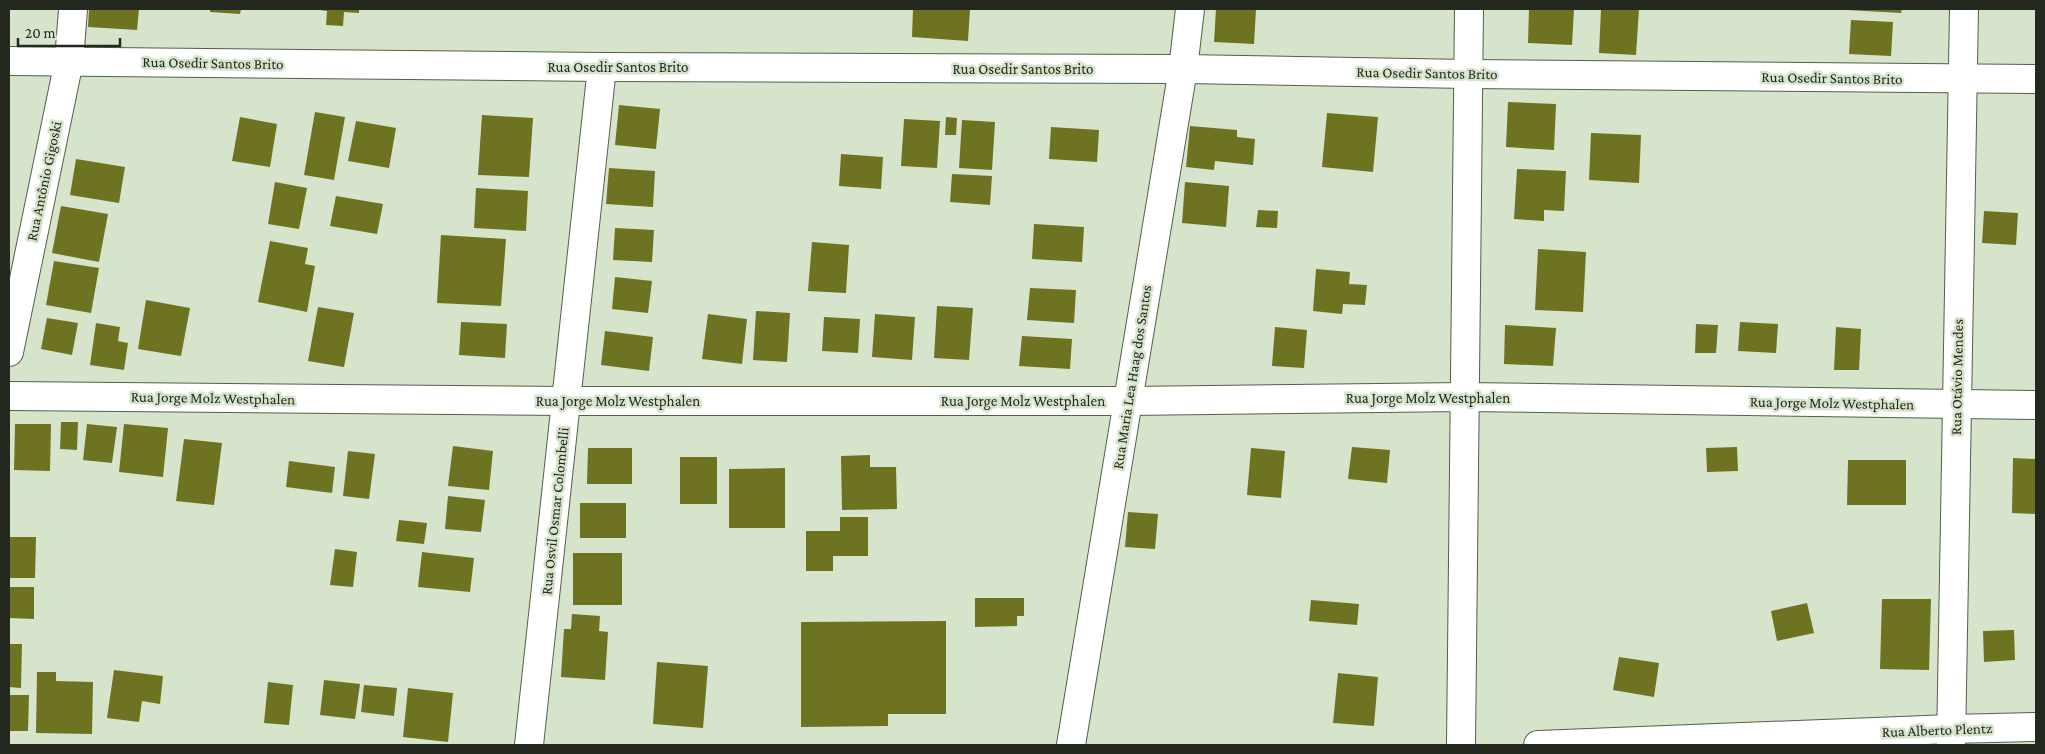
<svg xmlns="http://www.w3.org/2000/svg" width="2045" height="754" viewBox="0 0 2045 754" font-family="'Crimson Pro',serif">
<rect width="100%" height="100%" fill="#d7e4cc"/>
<!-- building -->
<g fill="#6e7322">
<path d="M89,9H139L137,30L88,27Z"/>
<path d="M210,9H241L240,14L210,12Z"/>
<path d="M320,9H359V13L344,12L343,26L326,25L327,11L320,10Z"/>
<path d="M913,9H970L968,41L912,37Z"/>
<path d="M1216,9H1256L1254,44L1214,42Z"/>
<path d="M1529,9H1574L1572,45L1528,43Z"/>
<path d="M1601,9H1639L1636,55L1599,53Z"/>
<path d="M1846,9H1902L1901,13L1846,10Z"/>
<path d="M1851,20L1893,22L1891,56L1849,54Z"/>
<path d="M1508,102L1556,104L1554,150L1506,147Z"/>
<path d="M619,105L660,109L656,149L615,145Z"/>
<path d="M315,112L345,117L334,180L304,175Z"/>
<path d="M1327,113L1378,117L1373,172L1322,167Z"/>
<path d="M482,115L533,118L529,177L478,175Z"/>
<path d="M240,117L277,124L270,167L232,161Z"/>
<path d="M946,117L957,118L956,135H945Z"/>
<path d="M904,119L940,121L937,168L901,166Z"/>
<path d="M962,120L995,122L992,170L959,168Z"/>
<path d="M356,121L396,128L389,168L348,161Z"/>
<path d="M1190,126L1237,130V137L1255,139L1253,165L1215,161L1214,170L1186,167Z"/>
<path d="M1051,127L1099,130L1097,162L1049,159Z"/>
<path d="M1591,133L1641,135L1639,183L1589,180Z"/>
<path d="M841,154L883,157L881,189L839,186Z"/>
<path d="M76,159L125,167L119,203L70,195Z"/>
<path d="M609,168L655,171L653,207L606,204Z"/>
<path d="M1517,169L1566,171L1564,211L1544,210V221L1514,219Z"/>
<path d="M952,174L992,176L990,205L950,202Z"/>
<path d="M275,182L307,188L299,229L268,224Z"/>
<path d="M1185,182L1229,186L1226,227L1182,223Z"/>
<path d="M476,188L528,191L526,231L474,228Z"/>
<path d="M336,196L383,204L377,234L330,226Z"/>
<path d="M61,206L108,214L99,262L52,253Z"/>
<path d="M1258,210L1278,211L1277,228L1256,227Z"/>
<path d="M1984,211L2018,213L2016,245L1982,243Z"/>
<path d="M1034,224L1084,227L1082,262L1032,259Z"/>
<path d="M615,228L654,230L652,262L613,260Z"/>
<path d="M441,235L506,239L501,306L437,303Z"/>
<path d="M270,241L308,248L305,264L315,266L307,312L258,302Z"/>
<path d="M812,242L849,245L846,293L808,291Z"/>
<path d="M1538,249L1586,252L1583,312L1535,310Z"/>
<path d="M54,261L99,268L91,313L46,305Z"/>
<path d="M1316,269L1350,272L1349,284L1367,285L1365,305L1343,304L1342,314L1313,311Z"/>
<path d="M615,277L652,281L648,313L612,309Z"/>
<path d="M1030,288L1076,290L1074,323L1027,320Z"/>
<path d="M146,300L190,308L181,356L138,349Z"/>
<path d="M937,306L973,308L969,360L934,358Z"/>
<path d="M318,307L354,313L344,367L308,361Z"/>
<path d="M756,311L790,313L787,362L753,360Z"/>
<path d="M708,314L747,319L742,364L702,359Z"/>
<path d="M875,314L915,317L912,360L872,357Z"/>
<path d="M824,317L860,319L858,353L822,351Z"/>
<path d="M47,318L78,323L72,355L41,349Z"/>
<path d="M461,322L507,324L505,358L459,355Z"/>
<path d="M1740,322L1778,324L1776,353L1738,351Z"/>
<path d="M96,323L120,327L118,341L128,343L124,370L90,365Z"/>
<path d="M1696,324L1718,325L1716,353H1695Z"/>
<path d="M1505,325L1556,328L1553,366L1504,364Z"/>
<path d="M1275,327L1307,330L1304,368L1272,366Z"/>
<path d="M1836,327L1861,329L1859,370H1834Z"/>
<path d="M605,331L653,337L649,371L601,365Z"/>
<path d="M1022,336L1072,339L1070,369L1019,366Z"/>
<path d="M61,422H78L77,450L60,449Z"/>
<path d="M15,424H51L50,471L14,470Z"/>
<path d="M87,424L117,427L112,463L83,460Z"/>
<path d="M124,424L168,428L163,477L119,472Z"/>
<path d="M184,439L222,443L214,505L176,501Z"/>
<path d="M453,446L493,451L489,490L448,486Z"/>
<path d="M1352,447L1390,450L1387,483L1348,479Z"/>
<path d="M1737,447L1738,471L1707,472L1706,448Z"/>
<path d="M588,448H632V484H587Z"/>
<path d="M1251,448L1285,451L1281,498L1247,495Z"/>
<path d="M348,451L375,454L369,499L343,496Z"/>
<path d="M870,455V467H896L897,509L842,510L841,456Z"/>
<rect x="680" y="457" width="37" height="47"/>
<path d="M2013,458L2036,459V514L2012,513Z"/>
<path d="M1848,460H1906V505H1847Z"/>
<path d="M289,461L335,467L332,493L286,487Z"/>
<path d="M785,468V528H729V469Z"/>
<path d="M448,496L485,500L481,532L445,529Z"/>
<rect x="580" y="503" width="46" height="35"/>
<path d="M1128,512L1158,514L1155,549L1125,547Z"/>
<path d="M840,517H868V556H833V571H806V531H840Z"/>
<path d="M399,520L427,523L424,544L396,541Z"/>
<path d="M9,537H36L35,578H9Z"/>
<path d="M335,549L357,552L353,587L330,585Z"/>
<path d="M422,552L474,558L470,592L418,587Z"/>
<rect x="573" y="553" width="49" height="52"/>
<path d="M9,587H34V619L9,618Z"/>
<path d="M975,598H1024V616H1017V626L975,627Z"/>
<path d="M1882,599H1931L1929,670L1880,669Z"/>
<path d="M1311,600L1359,604L1357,625L1309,621Z"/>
<path d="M1807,603L1814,633L1777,641L1771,611Z"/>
<path d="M572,614L600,616L599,631L608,632L605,680L561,677L564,629H571Z"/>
<path d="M946,621V714H888V726L801,727V622Z"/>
<path d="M2014,630L2015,660L1984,662L1983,631Z"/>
<path d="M9,644H22L21,688L9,687Z"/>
<path d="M1619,657L1659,663L1654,697L1613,690Z"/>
<path d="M657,662L708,666L703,728L653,724Z"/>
<path d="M114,670L163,676L160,704L142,701L139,722L107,718Z"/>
<path d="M37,672H56V681L93,682L92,734L36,733Z"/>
<path d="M1338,673L1378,677L1374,726L1333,723Z"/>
<path d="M324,680L360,684L355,719L320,715Z"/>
<path d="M268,682L293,685L289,725L264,723Z"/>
<path d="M364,685L397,688L394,716L361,712Z"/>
<path d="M408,688L453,693L448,742L403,737Z"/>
<path d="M9,695H29L28,731H9Z"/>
</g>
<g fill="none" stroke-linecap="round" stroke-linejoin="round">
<!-- minor casing -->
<g stroke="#535f4a" stroke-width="30">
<g id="minor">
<path d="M9,61L602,67L1183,69L1468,74L2036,79"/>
<path d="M9,352L69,61L73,9"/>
<path d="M9,396L567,401H1128L1464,397L2036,405"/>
<path d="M529,745L602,67"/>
<path d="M1071,745L1183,69L1190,9"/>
<path d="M1461,745L1469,9"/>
<path d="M1538,745L1951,729L2036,727"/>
<path d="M1951,745L1964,9"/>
</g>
</g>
<!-- minor -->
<use href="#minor" stroke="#fff" stroke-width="28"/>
</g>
<g text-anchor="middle" stroke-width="5" stroke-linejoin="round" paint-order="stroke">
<!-- street labels -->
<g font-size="15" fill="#242920" stroke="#d7e4cc">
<text transform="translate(213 63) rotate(1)" y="5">Rua Osedir Santos Brito</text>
<text x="618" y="72">Rua Osedir Santos Brito</text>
<text x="1023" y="74">Rua Osedir Santos Brito</text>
<text transform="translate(1427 73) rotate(1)" y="5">Rua Osedir Santos Brito</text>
<text transform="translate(1832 78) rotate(1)" y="5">Rua Osedir Santos Brito</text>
<text transform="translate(44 181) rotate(-78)" y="5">Rua Antônio Gigoski</text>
<text transform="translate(1132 377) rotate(-81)" y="5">Rua Maria Lea Haag dos Santos</text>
<text transform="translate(1957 377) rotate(-89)" y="5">Rua Otávio Mendes</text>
<text transform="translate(213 398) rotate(1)" y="5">Rua Jorge Molz Westphalen</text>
<text x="1428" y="403">Rua Jorge Molz Westphalen</text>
<text x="618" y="406">Rua Jorge Molz Westphalen</text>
<text x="1023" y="406">Rua Jorge Molz Westphalen</text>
<text transform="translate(1832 403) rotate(1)" y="5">Rua Jorge Molz Westphalen</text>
<text transform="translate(555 511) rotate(-84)" y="5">Rua Osvil Osmar Colombelli</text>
<text transform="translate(1937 730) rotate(-2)" y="5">Rua Alberto Plentz</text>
</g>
</g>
<!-- border -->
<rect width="2045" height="754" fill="none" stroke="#242920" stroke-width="20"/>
<!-- scale -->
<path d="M18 38v8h102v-8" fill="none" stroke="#242920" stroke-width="2.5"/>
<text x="25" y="38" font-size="15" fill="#242920" stroke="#d7e4cc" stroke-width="4" paint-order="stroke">20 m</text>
</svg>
